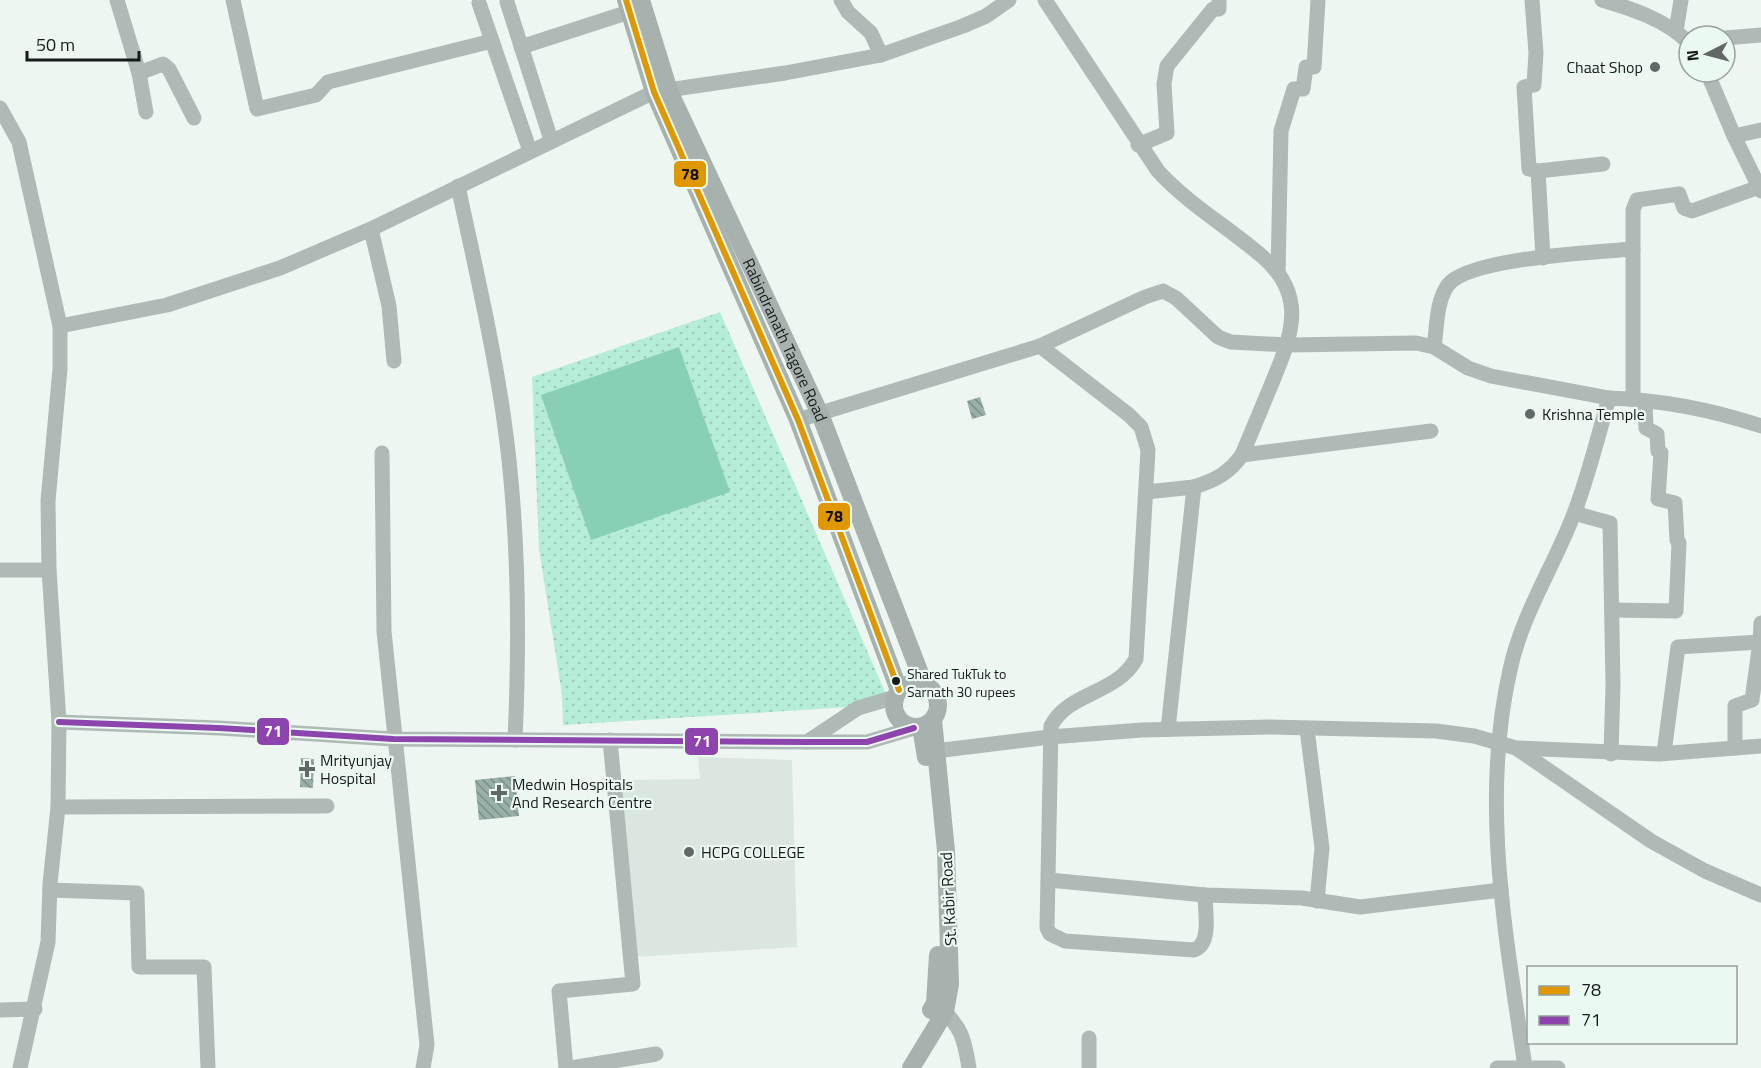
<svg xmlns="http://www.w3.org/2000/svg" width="1761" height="1068" viewBox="0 0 1761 1068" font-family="'Titillium Web',sans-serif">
<defs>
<pattern id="park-dots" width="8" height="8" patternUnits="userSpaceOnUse" patternTransform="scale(1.5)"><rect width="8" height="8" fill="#b5edd6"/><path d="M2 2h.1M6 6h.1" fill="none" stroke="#9bcbb7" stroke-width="1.8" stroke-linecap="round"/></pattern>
<pattern id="building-back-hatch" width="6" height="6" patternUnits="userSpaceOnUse" patternTransform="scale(1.5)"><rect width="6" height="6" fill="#98b0a7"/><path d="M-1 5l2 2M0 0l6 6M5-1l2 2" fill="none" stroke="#7b8e87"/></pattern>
</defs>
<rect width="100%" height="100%" fill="#eef6f2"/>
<!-- built -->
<path fill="#d9e7e0" d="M698,757L792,760L797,947L634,957L617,780L700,779Z"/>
<!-- park -->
<path fill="url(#park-dots)" d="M720,312L885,692L850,707L563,725L562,695L539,549L532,377Z"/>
<!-- water -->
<path fill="#88d0b5" d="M679,347L730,492L591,540L541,395Z"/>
<!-- building -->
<g fill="url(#building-back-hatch)">
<path d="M980,397L986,415L972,419L967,401Z"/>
<path d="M301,758L314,759L313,788L300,787Z"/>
<path d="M515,776L519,816L479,820L475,780Z"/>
</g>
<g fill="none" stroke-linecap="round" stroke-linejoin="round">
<!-- minor -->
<g stroke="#afbab6" stroke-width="15">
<path d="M117,0L139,73L146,112"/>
<path d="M233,0L257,109L316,95L328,82L492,41"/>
<path d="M841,0L848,12L871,33L881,55"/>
<path d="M1045,0L1158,171C1189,205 1230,228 1264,258C1308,297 1291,337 1272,383C1262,407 1252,431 1242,455C1229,473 1216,480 1194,487L1168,729"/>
<path d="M1532,0L1536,53L1534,85L1524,87L1529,169L1538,171L1543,258"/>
<path d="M1602,0C1633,9 1666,20 1689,43"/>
<path d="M507,2L551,140"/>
<path d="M479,3L530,151"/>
<path d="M1676,31L1681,0"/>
<path d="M1725,38L1761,35"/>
<path d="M521,47L629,12"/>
<path d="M1707,72L1734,136L1761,191"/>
<path d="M139,73L163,64L169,69L194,118"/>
<path d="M0,108L19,142L60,326V369L48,501L49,570L59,722L58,807L50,884L48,942L20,1068"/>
<path d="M1734,136L1761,130"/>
<path d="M1138,145L1167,133L1164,84L1167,66L1213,9H1219V0"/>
<path d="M1538,171L1603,164"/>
<path d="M458,186C474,262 492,337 503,413C519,521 520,631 515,740"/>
<path d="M371,229L389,306L394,361"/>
<path d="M1633,249V210L1637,200L1679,194L1684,208L1692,211L1759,187"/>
<path d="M1278,273L1281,131L1294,89H1303L1306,67H1314L1318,0"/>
<path d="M60,326L167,305L280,268L371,229L654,92L785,73L881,55L963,26L986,16L1009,0"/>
<path d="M1040,346L1145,297L1163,291L1176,298L1218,337L1231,342L1288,345L1416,343L1434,347"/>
<path d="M1609,398L1491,376L1468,368L1434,347C1437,328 1436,301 1448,285C1468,258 1597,252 1633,249V399"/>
<path d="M798,420L1040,346L1129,415L1141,427L1148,450L1136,659C1116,695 1068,692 1051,726L1047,928L1050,934L1065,941L1194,950C1212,944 1205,911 1205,895"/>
<path d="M382,453L384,631L427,1045L423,1068"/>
<path d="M1242,455L1431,431"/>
<path d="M1146,492L1194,487"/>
<path d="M1576,509L1581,515L1610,523L1613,685L1611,754"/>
<path d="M0,570H49"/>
<path d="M1612,610L1676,611L1679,543L1677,540L1675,503L1658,499L1661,453L1658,451L1657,434L1646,428L1645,401"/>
<path d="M59,722L219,728L393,739L807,742H867L914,728"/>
<path d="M1307,729L1322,848L1317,901"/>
<path d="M807,742L858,708L895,697"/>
<path d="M1518,748L1659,754L1761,746"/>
<path d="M1735,748V706L1752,700L1760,642"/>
<path d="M927,752L1050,737L1142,730L1269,727L1436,731L1474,736L1516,748L1651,841L1705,871L1761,895"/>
<path d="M1664,753L1678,647L1760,642L1761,623"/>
<path d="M58,807L327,806"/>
<path d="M1049,880L1205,895L1302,898L1360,907L1501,890"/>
<path d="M50,890L137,893L139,967H204L208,1068"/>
<path d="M936,1004C961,1026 964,1036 969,1068"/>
<path d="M0,1010L35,1009"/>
<path d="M1525,1067C1506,936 1480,802 1510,670C1522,613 1555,565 1575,511C1589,474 1598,436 1609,398C1659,400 1713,410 1761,426"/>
<path d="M566,1068L559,991L633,984L610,740"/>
<path d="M571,1068L656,1054"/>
<path d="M1089,1068V1038"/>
<path d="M1497,1068H1558"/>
</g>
<!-- major -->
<g stroke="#a7b2ae" stroke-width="18">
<path d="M626,0L654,92L798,420L899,690"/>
<path id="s1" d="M641,0L669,91L820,414L924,684"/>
<circle cx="916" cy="705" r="22"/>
<path d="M921,727L926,757"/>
<path d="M931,1010L935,1003L938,955"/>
<path d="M911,1068L945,1012L950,984L946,851L933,720"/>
</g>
<!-- bus-1 casing -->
<g stroke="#ebf9f3" stroke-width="10">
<path id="bus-1" d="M626,0L654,92L798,420L899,690"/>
</g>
<!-- bus-2 casing -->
<g stroke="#ebf9f3" stroke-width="10">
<path id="bus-2" d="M59,722L219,728L393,739L807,742H867L914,728"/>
</g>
<!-- bus-1 -->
<use href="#bus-1" stroke="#e09802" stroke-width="6"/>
<!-- bus-2 -->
<use href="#bus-2" stroke="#8e44ad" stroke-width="6"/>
</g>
<!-- markers -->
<g fill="#626865" stroke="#ebf9f3" stroke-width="2">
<circle cx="1655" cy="67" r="6"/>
<circle cx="1530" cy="414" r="6"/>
<path d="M304 760h6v6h6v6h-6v6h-6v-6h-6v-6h6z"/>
<path d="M496 784h6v6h6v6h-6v6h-6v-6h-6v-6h6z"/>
<circle cx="689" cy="852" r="6"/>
</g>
<circle fill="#161b19" stroke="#ebf9f3" stroke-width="2" cx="896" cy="681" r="5"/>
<g text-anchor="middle" stroke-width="4.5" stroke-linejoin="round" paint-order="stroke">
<!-- bus labels -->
<g font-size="14" fill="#161b19" stroke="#ebf9f3" text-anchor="start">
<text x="907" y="679">Shared TukTuk to<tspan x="907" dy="18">Sarnath 30 rupees</tspan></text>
</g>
<!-- poi labels -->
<g font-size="16" fill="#161b19" stroke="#ebf9f3" text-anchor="start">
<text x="1643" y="73" text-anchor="end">Chaat Shop</text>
<text x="1542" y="420">Krishna Temple</text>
<text x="320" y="766">Mrityunjay<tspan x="320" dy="18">Hospital</tspan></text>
<text x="512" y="790">Medwin Hospitals<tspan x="512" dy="18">And Research Centre</tspan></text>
<text x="701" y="858">HCPG COLLEGE</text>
</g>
<!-- street labels -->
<g font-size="16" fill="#161b19" stroke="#ebf9f3">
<text dy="6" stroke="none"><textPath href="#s1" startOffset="370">Rabindranath Tagore Road</textPath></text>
<text transform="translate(948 899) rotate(-93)" y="6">St. Kabir Road</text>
</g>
</g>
<g stroke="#ebf9f3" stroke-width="2">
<rect x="673" y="160" width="34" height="28" rx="6" fill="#e09802"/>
<rect x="817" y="502" width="34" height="29" rx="6" fill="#e09802"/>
<rect x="256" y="717" width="34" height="29" rx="6" fill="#8e44ad"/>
<rect x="684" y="727" width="35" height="29" rx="6" fill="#8e44ad"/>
</g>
<g font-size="16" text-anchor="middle" font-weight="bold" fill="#fff">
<text x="273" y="737">71</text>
<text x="702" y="747">71</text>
</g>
<g font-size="16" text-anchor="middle" font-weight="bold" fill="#111">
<text x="690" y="180">78</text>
<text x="834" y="522">78</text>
</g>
<!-- legend -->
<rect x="1527" y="966" width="210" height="78" fill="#ebf9f3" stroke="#96a09c" stroke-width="1.5"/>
<rect x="1539" y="986" width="30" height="9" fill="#e09802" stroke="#96a09c" stroke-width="1.5"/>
<text x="1581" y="996" font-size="18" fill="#161b19">78</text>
<rect x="1539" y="1016" width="30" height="9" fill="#8e44ad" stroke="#96a09c" stroke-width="1.5"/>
<text x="1581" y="1026" font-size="18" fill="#161b19">71</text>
<!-- north arrow -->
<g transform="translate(1707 54) rotate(264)"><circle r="28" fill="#ebf9f3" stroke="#96a09c" stroke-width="1.5"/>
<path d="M0-4.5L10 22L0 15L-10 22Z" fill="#626865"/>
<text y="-9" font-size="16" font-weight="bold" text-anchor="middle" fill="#161b19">N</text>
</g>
<!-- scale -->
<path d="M27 51v9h112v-9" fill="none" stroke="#161b19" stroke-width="3"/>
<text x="36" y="51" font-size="18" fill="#161b19" stroke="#ebf9f3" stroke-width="4.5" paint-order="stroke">50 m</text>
</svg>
